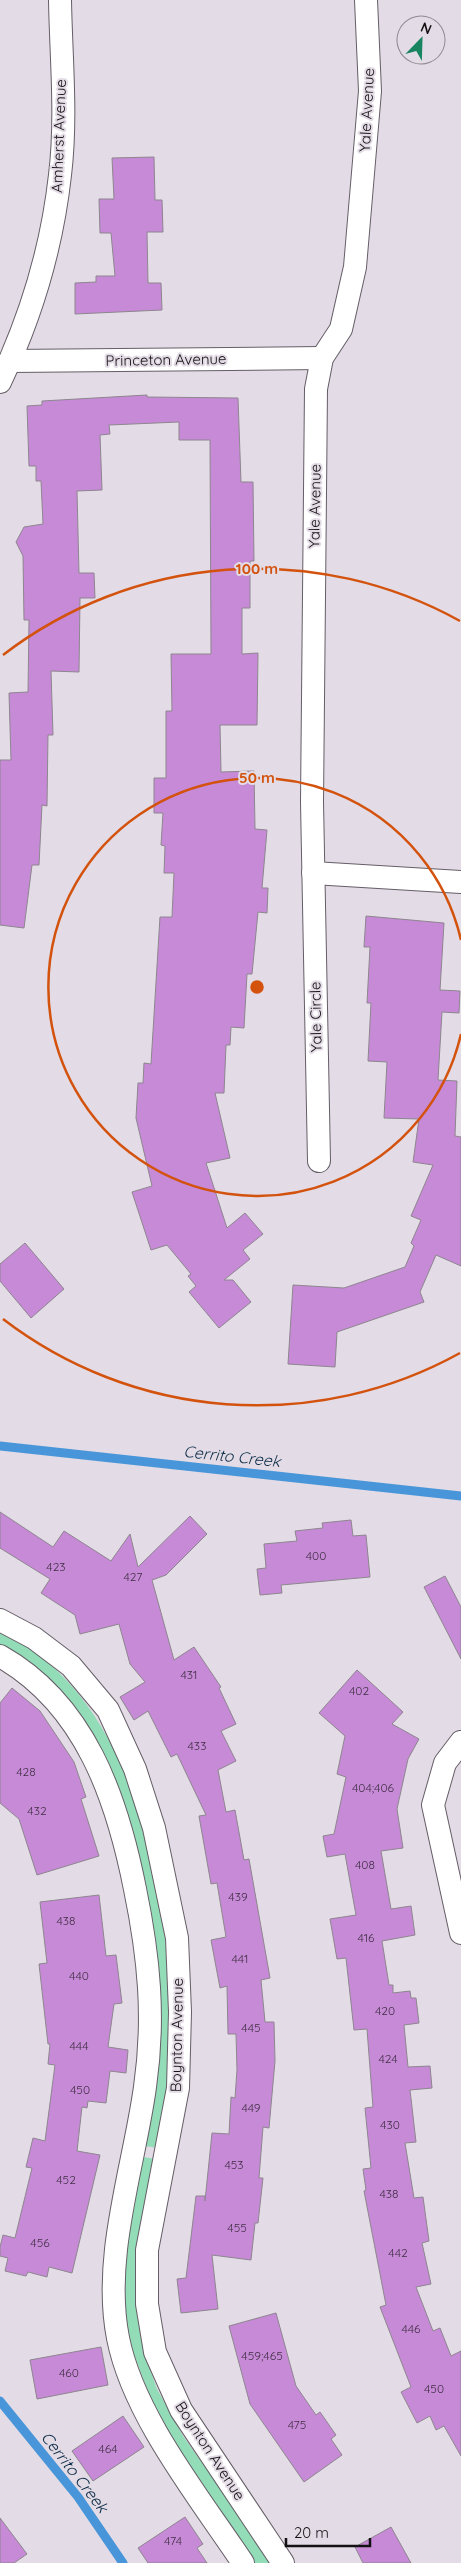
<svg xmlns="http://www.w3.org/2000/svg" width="461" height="2563" viewBox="0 0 461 2563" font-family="Quicksand,sans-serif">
<rect width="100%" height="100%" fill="#e3dbe5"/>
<!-- green -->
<g fill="#92ddb7">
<path d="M0,1628C25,1644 48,1660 68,1682C151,1771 174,1940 170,2058C169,2088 162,2118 158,2148L145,2146L153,2094L129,1828L31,1666L0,1644Z"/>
<path d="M143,2157L156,2159L136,2273L137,2315L145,2355L157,2389L183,2436L273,2563H253L160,2423L126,2334L124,2256Z"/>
</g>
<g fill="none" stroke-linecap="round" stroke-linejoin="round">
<!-- stream -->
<g stroke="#4896d9" stroke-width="9">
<path d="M0,1446L461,1496"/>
<path d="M0,2401L78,2497L123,2563"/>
</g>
</g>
<!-- building -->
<g fill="#c78ad7" stroke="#8d868f">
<path d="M154,157L155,200H162L163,232H147L148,283H161L162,310L75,314V283L96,282V276H115L111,233H100L99,199H114L112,158Z"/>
<path d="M147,395V397L238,398L241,482H253L254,561H250V608H242V654L258,653L257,725H220L221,772L254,771L255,829L267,830L262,888H268L267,913L258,912L252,974H247L244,1028L231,1027L230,1045H226L224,1093H215L230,1158L206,1163L227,1228L245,1213L263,1234L243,1250L250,1259L224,1280H233L251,1302L219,1328L189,1292L196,1286L188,1276L191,1274L167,1245L151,1250L132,1192L152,1186L136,1118L138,1083H143L144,1063L151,1064L160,917H172L174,873H164L165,846L161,845L163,813H154V778H166V711H172L171,654H211L210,440H179V422L109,425L110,434L100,435L102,490L77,491L79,573H94L95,598H80L79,672L51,671L53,735H48L47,806L42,805L39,865H32L24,928L0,925V760H11L9,693L28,692L29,620H24L23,556L16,542L24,527L43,524L41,481H36V466H29L27,406L42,405V401Z"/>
<path d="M366,916L444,923L440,990L460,991L459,1013L442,1012L438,1080L457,1081L455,1136L461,1137V1266L436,1255L420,1292L424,1302L337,1332L335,1367L288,1364L293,1285L344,1288L405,1267L414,1246L411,1243L421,1220L411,1216L433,1165L413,1162L419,1119L384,1118L387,1062L368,1061L371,1003H367L370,947H364Z"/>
<path d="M25,1243L64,1289L31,1318L0,1281V1264Z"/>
<path d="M0,1512L53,1547L64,1531L111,1561L130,1534L138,1567L190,1516L207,1534L166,1575L152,1580L174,1660L194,1647L221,1687L219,1688L236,1724L221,1731L236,1761L218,1770L226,1812L235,1810L244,1860L249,1859L270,1978L261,1980L265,2022H274L275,2061L269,2128L263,2127L259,2178H263L258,2223H255L251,2260L212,2255L218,2309L181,2313L177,2279L186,2278L196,2196H205V2201L212,2133L229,2134L231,2097L235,2098L237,2070L236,2034H228L227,1986L220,1988L211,1940L226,1937L217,1883L211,1884L199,1816L206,1815L177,1754L171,1757L148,1711L134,1720L120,1697L145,1682L130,1664L119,1624L80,1634L75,1615L41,1593L50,1579L0,1548Z"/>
<path d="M351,1520L353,1536L366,1535L370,1577L281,1585L282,1593L260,1595L257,1569L266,1568L264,1544L297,1541L295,1531L323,1528L322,1523Z"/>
<path d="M445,1576L461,1607V1659L424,1587Z"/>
<path d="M357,1670L403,1712L392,1724L419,1739L408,1759L397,1809L403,1848L381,1851L391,1909L411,1906L415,1935L382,1941L389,1985H393V1993L410,1991L411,1998H416L419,2023L404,2025L408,2067L430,2066L432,2088L410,2090L416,2142L405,2143L414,2198L423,2197L429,2241L422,2243L431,2284L416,2287L433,2331L440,2328L451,2356L461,2351V2456L444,2426L436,2430L430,2416L417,2423L401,2392L411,2387L380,2307L386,2305L364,2191L366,2190L363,2169L371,2168L365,2108L373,2107L367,2029L354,2030L346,1958L337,1959L330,1919L356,1915L345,1854L327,1857L323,1836L334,1834L346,1777L337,1774L345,1736L319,1713Z"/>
<path d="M12,1688L40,1711L74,1762L86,1797L81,1799L99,1856L37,1875L19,1819L0,1803V1703Z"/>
<path d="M99,1895L106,1956L116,1955L122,2003L114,2004L108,2047L128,2050L126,2073L110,2071L106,2103L88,2101L87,2108L82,2107L77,2151L100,2155L72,2273L49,2267L47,2277L28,2272L26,2276L5,2271L8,2258L0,2256V2247L3,2235L15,2238L32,2168L26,2167L33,2138L45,2141L55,2065L48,2064L50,2044H48L39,1964L47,1963L40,1902Z"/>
<path d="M276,2313L296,2386L316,2415L320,2412L336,2435L331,2439L342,2455L304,2482L250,2404L229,2326Z"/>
<path d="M101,2347L108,2385L37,2399L30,2360Z"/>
<path d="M123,2416L144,2447L93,2481L72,2451Z"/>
<path d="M185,2517L203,2544L197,2548L207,2563H148L138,2548Z"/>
<path d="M0,2518L27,2554L14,2563H0Z"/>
<path d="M391,2527L411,2563H363L355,2547Z"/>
</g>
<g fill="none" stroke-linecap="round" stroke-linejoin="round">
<!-- street casing -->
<g stroke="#655e67" stroke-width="24">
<g id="street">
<path d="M10,361L322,358"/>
<path d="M0,382C31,317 52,247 60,175C67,117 61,58 60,0"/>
<path d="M313,873L461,882"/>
<path d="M319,1161L312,802L316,389L322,358L341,329L355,267L370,91L366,0"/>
<path d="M0,1620L34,1638L71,1666L108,1710L135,1769L154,1828L177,1938L180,2012L178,2088L147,2250V2304L155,2352L181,2410L283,2563"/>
<path d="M0,1656C85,1704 117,1798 135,1889C149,1957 155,2018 145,2087C134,2167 102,2257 118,2338C133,2415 199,2497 243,2563"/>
<path d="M461,1742L445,1763L433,1805L461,1933"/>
</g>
</g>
<!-- street -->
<use href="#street" stroke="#fff" stroke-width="22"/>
</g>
<!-- distance rings -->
<g fill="none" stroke="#d3520d" stroke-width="2.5">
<path d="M461 1034A209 209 0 1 1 461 940"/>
<path d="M460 1353A418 418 0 0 1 3 1319M3 655A418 418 0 0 1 460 621"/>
</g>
<g text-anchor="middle" stroke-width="4" stroke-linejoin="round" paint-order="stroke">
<!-- number labels -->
<g font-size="12" fill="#412f45">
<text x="316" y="1560">400</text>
<text x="56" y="1571">423</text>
<text x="133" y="1581">427</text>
<text x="189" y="1679">431</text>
<text x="359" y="1695">402</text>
<text x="197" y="1750">433</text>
<text x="26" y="1776">428</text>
<text x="373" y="1792">404;406</text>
<text x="37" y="1815">432</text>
<text x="365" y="1869">408</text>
<text x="238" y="1901">439</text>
<text x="66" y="1925">438</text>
<text x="366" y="1942">416</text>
<text x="240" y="1963">441</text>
<text x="79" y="1980">440</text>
<text x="385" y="2015">420</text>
<text x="251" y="2032">445</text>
<text x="79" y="2050">444</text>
<text x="388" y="2063">424</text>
<text x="80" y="2094">450</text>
<text x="251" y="2112">449</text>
<text x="390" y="2129">430</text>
<text x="234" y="2169">453</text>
<text x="66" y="2184">452</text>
<text x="389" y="2198">438</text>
<text x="237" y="2232">455</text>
<text x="40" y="2247">456</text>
<text x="398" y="2257">442</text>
<text x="411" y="2333">446</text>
<text x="262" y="2360">459;465</text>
<text x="69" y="2377">460</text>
<text x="434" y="2393">450</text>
<text x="297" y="2429">475</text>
<text x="108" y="2453">464</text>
<text x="173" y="2545">474</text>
</g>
<!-- street labels -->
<g font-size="15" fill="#141114" stroke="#e3dbe5">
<text transform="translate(367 110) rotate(-87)" y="5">Yale Avenue</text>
<text transform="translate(59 136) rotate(-88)" y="5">Amherst Avenue</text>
<text transform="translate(166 360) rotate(-1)" y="5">Princeton Avenue</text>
<text transform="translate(315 506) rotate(-89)" y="5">Yale Avenue</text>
<text transform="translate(316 1017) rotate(-91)" y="5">Yale Circle</text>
<text transform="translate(177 2035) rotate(-89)" y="5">Boynton Avenue</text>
<text transform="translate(210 2451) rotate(57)" y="5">Boynton Avenue</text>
</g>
<!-- water labels -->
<g font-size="16" font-style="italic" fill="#0b2c47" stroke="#e3dbe5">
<text transform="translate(232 1456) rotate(6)" y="6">Cerrito Creek</text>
<text transform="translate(75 2472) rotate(52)" y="6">Cerrito Creek</text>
</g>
</g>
<circle cx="257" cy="987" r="8" fill="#d3520d" stroke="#e3dbe5" stroke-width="2.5"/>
<g font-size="15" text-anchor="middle" font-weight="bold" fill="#d3520d" stroke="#e3dbe5" stroke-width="4" stroke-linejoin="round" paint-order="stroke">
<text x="257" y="574">100 m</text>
<text x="257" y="783">50 m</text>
</g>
<!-- north arrow -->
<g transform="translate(421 40) rotate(23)"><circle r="24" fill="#e3dbe5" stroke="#908a91"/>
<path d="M0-4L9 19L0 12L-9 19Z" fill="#198460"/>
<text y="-8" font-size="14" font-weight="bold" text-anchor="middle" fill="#141114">N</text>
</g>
<!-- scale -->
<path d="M286 2538v8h84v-8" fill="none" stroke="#141114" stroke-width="2.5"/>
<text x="294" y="2538" font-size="15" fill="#141114" stroke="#e3dbe5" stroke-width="4" paint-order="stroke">20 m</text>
</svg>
